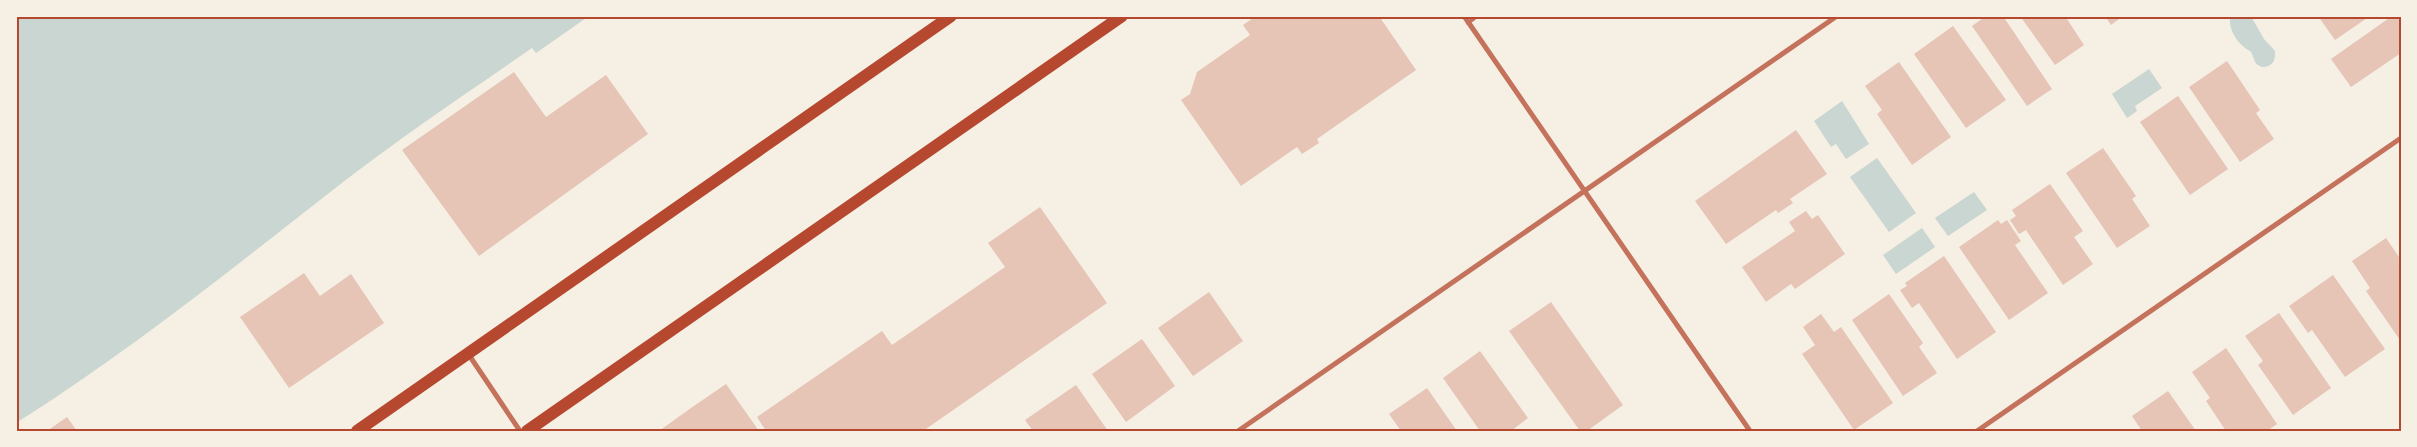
<svg xmlns="http://www.w3.org/2000/svg" width="2417" height="447" viewBox="0 0 2417 447" font-family="'Space Grotesk',sans-serif">
<rect width="100%" height="100%" fill="#f6efe4"/>
<!-- water -->
<g fill="#c9d6d2">
<path d="M16,16H589L536,53L532,48C470,91 407,133 347,179C239,263 132,350 16,423Z"/>
<path d="M2231,16L2252,18L2264,39L2275,51C2276,61 2272,67 2262,67C2253,64 2255,59 2251,52C2248,49 2247,50 2244,47C2236,41 2227,26 2231,16Z"/>
<path d="M2149,69L2162,88L2135,106L2137,111L2127,118L2112,94Z"/>
<path d="M1842,101L1869,144L1846,159L1836,144L1831,147L1814,121Z"/>
<path d="M1877,158L1916,213L1889,232L1850,177Z"/>
<path d="M1974,192L1987,210L1948,236L1935,218Z"/>
<path d="M1922,228L1935,247L1896,274L1883,255Z"/>
</g>
<!-- building -->
<g fill="#e6c5b7">
<path d="M1256,16H1379L1416,70L1317,139L1319,143L1302,154L1297,147L1241,186L1181,100L1190,94L1197,72L1250,35L1243,25Z"/>
<path d="M1986,16H2003L2052,89L2027,106L1972,26Z"/>
<path d="M2020,16H2065L2084,45L2055,65Z"/>
<path d="M2105,16H2123L2111,25Z"/>
<path d="M2318,16H2370L2335,40Z"/>
<path d="M2392,16H2401V53L2351,87L2331,59Z"/>
<path d="M1953,26L2006,100L1966,128L1914,54Z"/>
<path d="M2227,61L2260,110L2256,113L2274,139L2240,162L2189,87Z"/>
<path d="M1899,62L1951,137L1912,165L1877,114L1882,110L1865,86Z"/>
<path d="M514,72L546,117L606,75L648,134L479,256L402,150Z"/>
<path d="M2178,96L2228,169L2190,195L2140,122Z"/>
<path d="M1796,130L1827,174L1790,199L1793,203L1778,213L1776,210L1726,244L1695,201Z"/>
<path d="M2103,148L2136,196L2132,199L2150,226L2117,248L2066,173Z"/>
<path d="M2050,184L2083,231L2074,237L2093,264L2063,285L2026,230L2019,234L2010,220L2016,216L2012,210Z"/>
<path d="M1040,207L1107,303L923,431H766L757,417L882,331L892,345L1005,267L988,243Z"/>
<path d="M1806,211L1812,219L1818,215L1845,254L1795,289L1791,284L1766,302L1742,267L1795,231L1789,222Z"/>
<path d="M1998,220L2001,224L2007,220L2021,241L2015,245L2048,293L2009,320L1959,247Z"/>
<path d="M2386,238L2401,260L2400,340L2366,291L2370,288L2352,261Z"/>
<path d="M1944,256L1996,332L1957,359L1919,303L1912,308L1900,290L1907,286L1905,283Z"/>
<path d="M304,273L320,296L351,274L384,323L289,388L240,317Z"/>
<path d="M2333,275L2385,349L2345,377L2312,330L2308,333L2289,306Z"/>
<path d="M1209,292L1243,341L1193,376L1158,328Z"/>
<path d="M1889,294L1923,343L1919,347L1937,373L1903,396L1852,320Z"/>
<path d="M1551,302L1623,405L1587,431H1580L1509,331Z"/>
<path d="M2279,313L2331,388L2293,415L2258,365L2263,361L2245,336Z"/>
<path d="M1821,314L1834,332L1841,327L1893,403L1854,430L1802,354L1815,345L1803,327Z"/>
<path d="M1142,339L1175,386L1126,422L1092,374Z"/>
<path d="M2226,348L2277,424L2267,431H2226L2206,401L2210,398L2192,372Z"/>
<path d="M1480,351L1528,418L1511,431H1480L1443,378Z"/>
<path d="M726,384L759,431H659L691,408Z"/>
<path d="M1076,385L1108,431H1033L1025,420Z"/>
<path d="M1427,388L1457,431H1401L1389,414Z"/>
<path d="M2168,391L2196,431H2142L2132,416Z"/>
<path d="M67,417L77,431H47Z"/>
</g>
<g fill="none" stroke-linecap="round" stroke-linejoin="round">
<!-- service -->
<path stroke="#c5725c" stroke-width="4" d="M1468,23L1477,16"/>
<!-- minor -->
<g stroke="#c5725c" stroke-width="5">
<path d="M1464,16L1750,431"/>
<path d="M469,355L520,431"/>
<path d="M1238,431L1837,16"/>
<path d="M1977,431L2401,138"/>
</g>
<!-- primary -->
<g stroke="#b5482f" stroke-width="12">
<path d="M357,431L951,16"/>
<path d="M527,431L1122,16"/>
</g>
</g>
<!-- border -->
<rect width="2417" height="447" fill="none" stroke="#f6efe4" stroke-width="35"/>
<rect x="18" y="18" width="2382" height="412" fill="none" stroke="#b5482f" stroke-width="2"/>
</svg>
